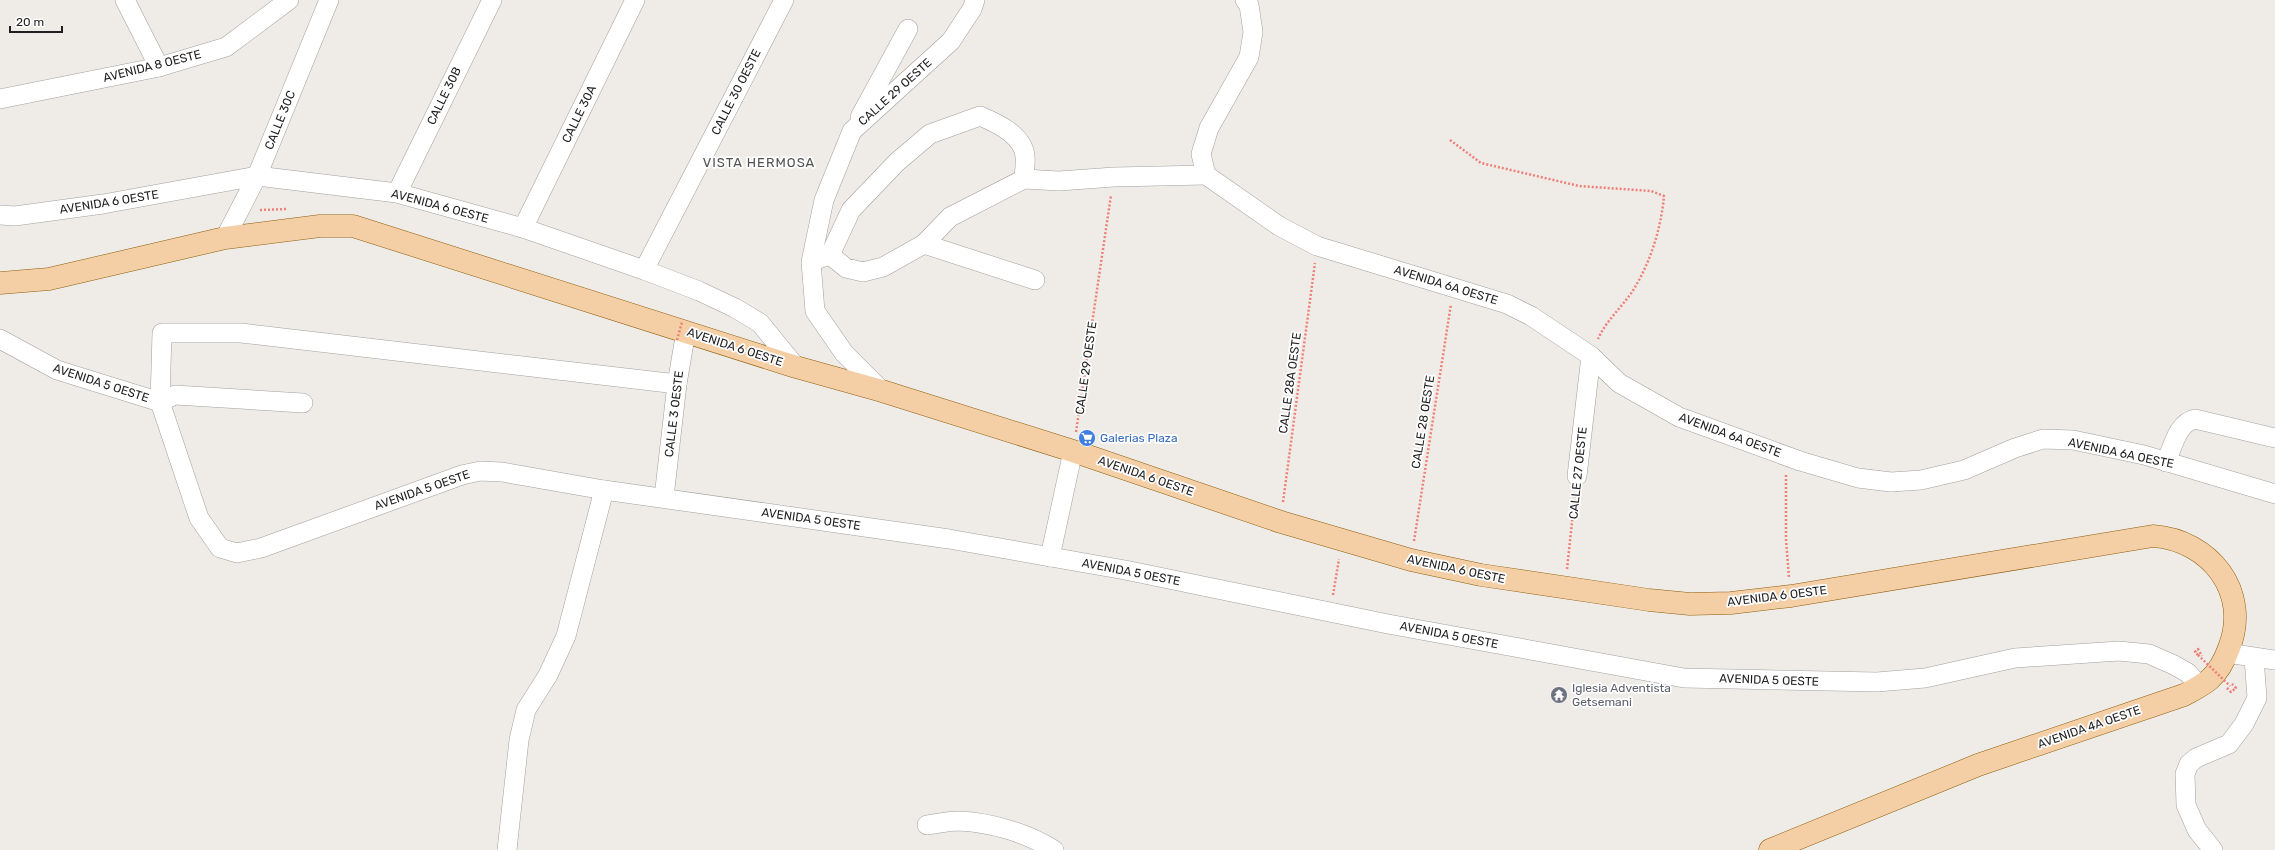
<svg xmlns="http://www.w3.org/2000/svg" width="2275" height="850" viewBox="0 0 2275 850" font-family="Rubik,sans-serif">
<rect width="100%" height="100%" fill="#efece7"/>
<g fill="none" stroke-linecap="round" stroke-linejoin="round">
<!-- minor casing -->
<g stroke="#a0a0a0" stroke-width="20">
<g id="minor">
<path d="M125,0L159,67"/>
<path d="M0,99L159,67L226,47L289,0"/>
<path d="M860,117L908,29"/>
<path d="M1206,175L1279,226L1317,246L1507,304L1531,316L1591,356L1619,383L1679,417L1800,461L1858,478L1891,482L1921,480L1964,470L2015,448L2043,439L2073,440L2144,455L2275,494"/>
<path d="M1206,175L1201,154L1209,128L1249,57L1253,32L1249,5L1245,0"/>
<path d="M397,193L492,0"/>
<path d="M0,215L15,216L103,204L257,176L397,193L523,228L644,270L699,291L735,308L760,323L796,367"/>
<path d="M523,228L635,0"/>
<path d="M225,238L257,176L329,0"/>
<path d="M924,244L1035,280"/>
<path d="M830,255L846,268L863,272L883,267L924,244L950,217L1024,179L1059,181L1114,177L1206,175"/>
<path d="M818,259L830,255L851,210L897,162L930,134L980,116C997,123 1023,135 1025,156C1026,164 1024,172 1024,179"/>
<path d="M644,270L784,0"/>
<path d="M0,339L57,370L160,402L175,395L303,403"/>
<path d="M677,384L241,333H162L160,402L199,518L220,548L237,553L261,548L462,475L480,471L502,472L604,490L949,539L1125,570L1388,624L1684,678L1877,682L1925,678L2015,658L2119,651L2149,654L2174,665L2188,673L2200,687"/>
<path d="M882,391L844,353L815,311L811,262L824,200L852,131L951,41L972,9L975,0"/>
<path d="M2166,462C2173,447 2177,423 2195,419L2275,438"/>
<path d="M1577,476L1591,356"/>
<path d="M664,497L677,384L686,331"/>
<path d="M1050,557L1073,451"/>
<path d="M2227,653L2275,660"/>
<path d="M927,825C937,824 948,821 958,821C990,822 1027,833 1054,850"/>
<path d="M507,850L519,740L526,710L548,675L566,636L604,490"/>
<path d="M2213,850L2197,830L2186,805L2185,774L2189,764L2196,758L2229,744L2244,724L2257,698L2254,658"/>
</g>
</g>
<!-- major casing -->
<g stroke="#8e5d0c" stroke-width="23">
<path id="major" d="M0,283L49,279L225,238L320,226H353L796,367L882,391L1073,451L1281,522L1411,560L1481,575L1649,600L1690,604L1731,603L1791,596L2153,536C2210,540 2251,592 2229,648C2225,659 2219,671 2210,679C2202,686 2193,690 2184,695L1978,765L1770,850"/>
</g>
<!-- path -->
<g stroke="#ef7f78" stroke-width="2.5" stroke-dasharray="2 2" stroke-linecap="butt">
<path d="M1450,140L1481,163L1579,186L1651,191L1664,196C1661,229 1650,264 1632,292C1621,308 1606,321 1598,339"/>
<path d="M260,210L287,209"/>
<path d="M1076,432L1111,195"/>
<path d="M1786,475V539L1789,578"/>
<path d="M1283,502L1315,263"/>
<path d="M1414,541L1451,304"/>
<path d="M1567,569L1575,494"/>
<path d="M1333,595L1339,559"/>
<path d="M2198,655L2195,652L2198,649L2202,656"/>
<path d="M2227,688L2231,692L2236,688L2232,684"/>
</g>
<!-- minor -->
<use href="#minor" stroke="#fff" stroke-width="19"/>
<!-- major -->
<use href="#major" stroke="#f4cfa6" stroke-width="22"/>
<!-- path-bridge -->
<g stroke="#ef7f78" stroke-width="2.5" stroke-dasharray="2 2" stroke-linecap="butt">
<path d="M677,340L682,322"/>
<path d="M2198,655L2230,686"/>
</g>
</g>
<!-- icons -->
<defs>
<g id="supermarket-disc" transform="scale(0.9)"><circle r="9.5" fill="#3f7fe0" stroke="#fff"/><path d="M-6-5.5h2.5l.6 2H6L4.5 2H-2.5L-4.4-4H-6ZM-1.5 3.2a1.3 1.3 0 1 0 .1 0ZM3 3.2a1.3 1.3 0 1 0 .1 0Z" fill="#fff"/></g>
<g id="temple-disc" transform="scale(0.9)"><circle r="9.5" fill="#6b7280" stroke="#fff"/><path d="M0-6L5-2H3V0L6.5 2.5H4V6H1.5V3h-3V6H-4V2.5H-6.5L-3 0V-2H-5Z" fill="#fff"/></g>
</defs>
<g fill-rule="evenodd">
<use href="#supermarket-disc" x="1087" y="438"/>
<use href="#temple-disc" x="1559" y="695"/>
</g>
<g text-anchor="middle" stroke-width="3.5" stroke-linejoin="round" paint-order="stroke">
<!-- street labels -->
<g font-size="12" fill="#1f1f1f" stroke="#fff">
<text transform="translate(152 66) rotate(-14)" y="4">AVENIDA 8 OESTE</text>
<text transform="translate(736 92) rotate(-63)" y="4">CALLE 30 OESTE</text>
<text transform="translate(895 92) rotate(-42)" y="4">CALLE 29 OESTE</text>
<text transform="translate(444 96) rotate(-64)" y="4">CALLE 30B</text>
<text transform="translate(579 114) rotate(-64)" y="4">CALLE 30A</text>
<text transform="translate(280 120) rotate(-68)" y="4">CALLE 30C</text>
<text transform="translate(109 202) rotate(-9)" y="4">AVENIDA 6 OESTE</text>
<text transform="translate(440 206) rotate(15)" y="4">AVENIDA 6 OESTE</text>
<text transform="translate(1446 285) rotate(17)" y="4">AVENIDA 6A OESTE</text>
<text transform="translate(735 347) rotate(18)" y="4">AVENIDA 6 OESTE</text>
<text transform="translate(1086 368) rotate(-82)" y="4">CALLE 29 OESTE</text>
<text transform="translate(101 383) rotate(18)" y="4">AVENIDA 5 OESTE</text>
<text transform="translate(1290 383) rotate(-82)" y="4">CALLE 28A OESTE</text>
<text transform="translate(674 414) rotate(-83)" y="4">CALLE 3 OESTE</text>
<text transform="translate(1423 422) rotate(-81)" y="4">CALLE 28 OESTE</text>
<text transform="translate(1730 435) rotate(20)" y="4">AVENIDA 6A OESTE</text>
<text transform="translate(2121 453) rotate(12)" y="4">AVENIDA 6A OESTE</text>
<text transform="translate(1578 473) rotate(-84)" y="4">CALLE 27 OESTE</text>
<text transform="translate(1146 476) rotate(19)" y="4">AVENIDA 6 OESTE</text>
<text transform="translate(422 490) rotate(-19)" y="4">AVENIDA 5 OESTE</text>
<text transform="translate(811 519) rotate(8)" y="4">AVENIDA 5 OESTE</text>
<text transform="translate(1456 569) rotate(12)" y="4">AVENIDA 6 OESTE</text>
<text transform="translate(1131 572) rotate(11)" y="4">AVENIDA 5 OESTE</text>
<text transform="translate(1777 596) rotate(-7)" y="4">AVENIDA 6 OESTE</text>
<text transform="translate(1449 635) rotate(11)" y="4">AVENIDA 5 OESTE</text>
<text transform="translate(1769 680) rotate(2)" y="4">AVENIDA 5 OESTE</text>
<text transform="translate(2089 727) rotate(-19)" y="4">AVENIDA 4A OESTE</text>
</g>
<!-- shop labels -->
<g font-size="12" fill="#366cbe" stroke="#fff" text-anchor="start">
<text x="1100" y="442">Galerias Plaza</text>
</g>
<!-- worship labels -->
<g font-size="12" fill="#5b616d" stroke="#fff" text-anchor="start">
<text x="1572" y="692">Iglesia Adventista<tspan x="1572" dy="14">Getsemani</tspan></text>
</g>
<!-- neighbourhood labels -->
<g font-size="13" letter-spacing="1" fill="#525252" stroke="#fff">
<text x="759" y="167">VISTA HERMOSA</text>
</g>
</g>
<!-- scale -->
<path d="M10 26v6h52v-6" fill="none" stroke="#1f1f1f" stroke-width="2"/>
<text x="16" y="26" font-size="12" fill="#1f1f1f" stroke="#ffffff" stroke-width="3" paint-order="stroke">20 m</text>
</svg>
